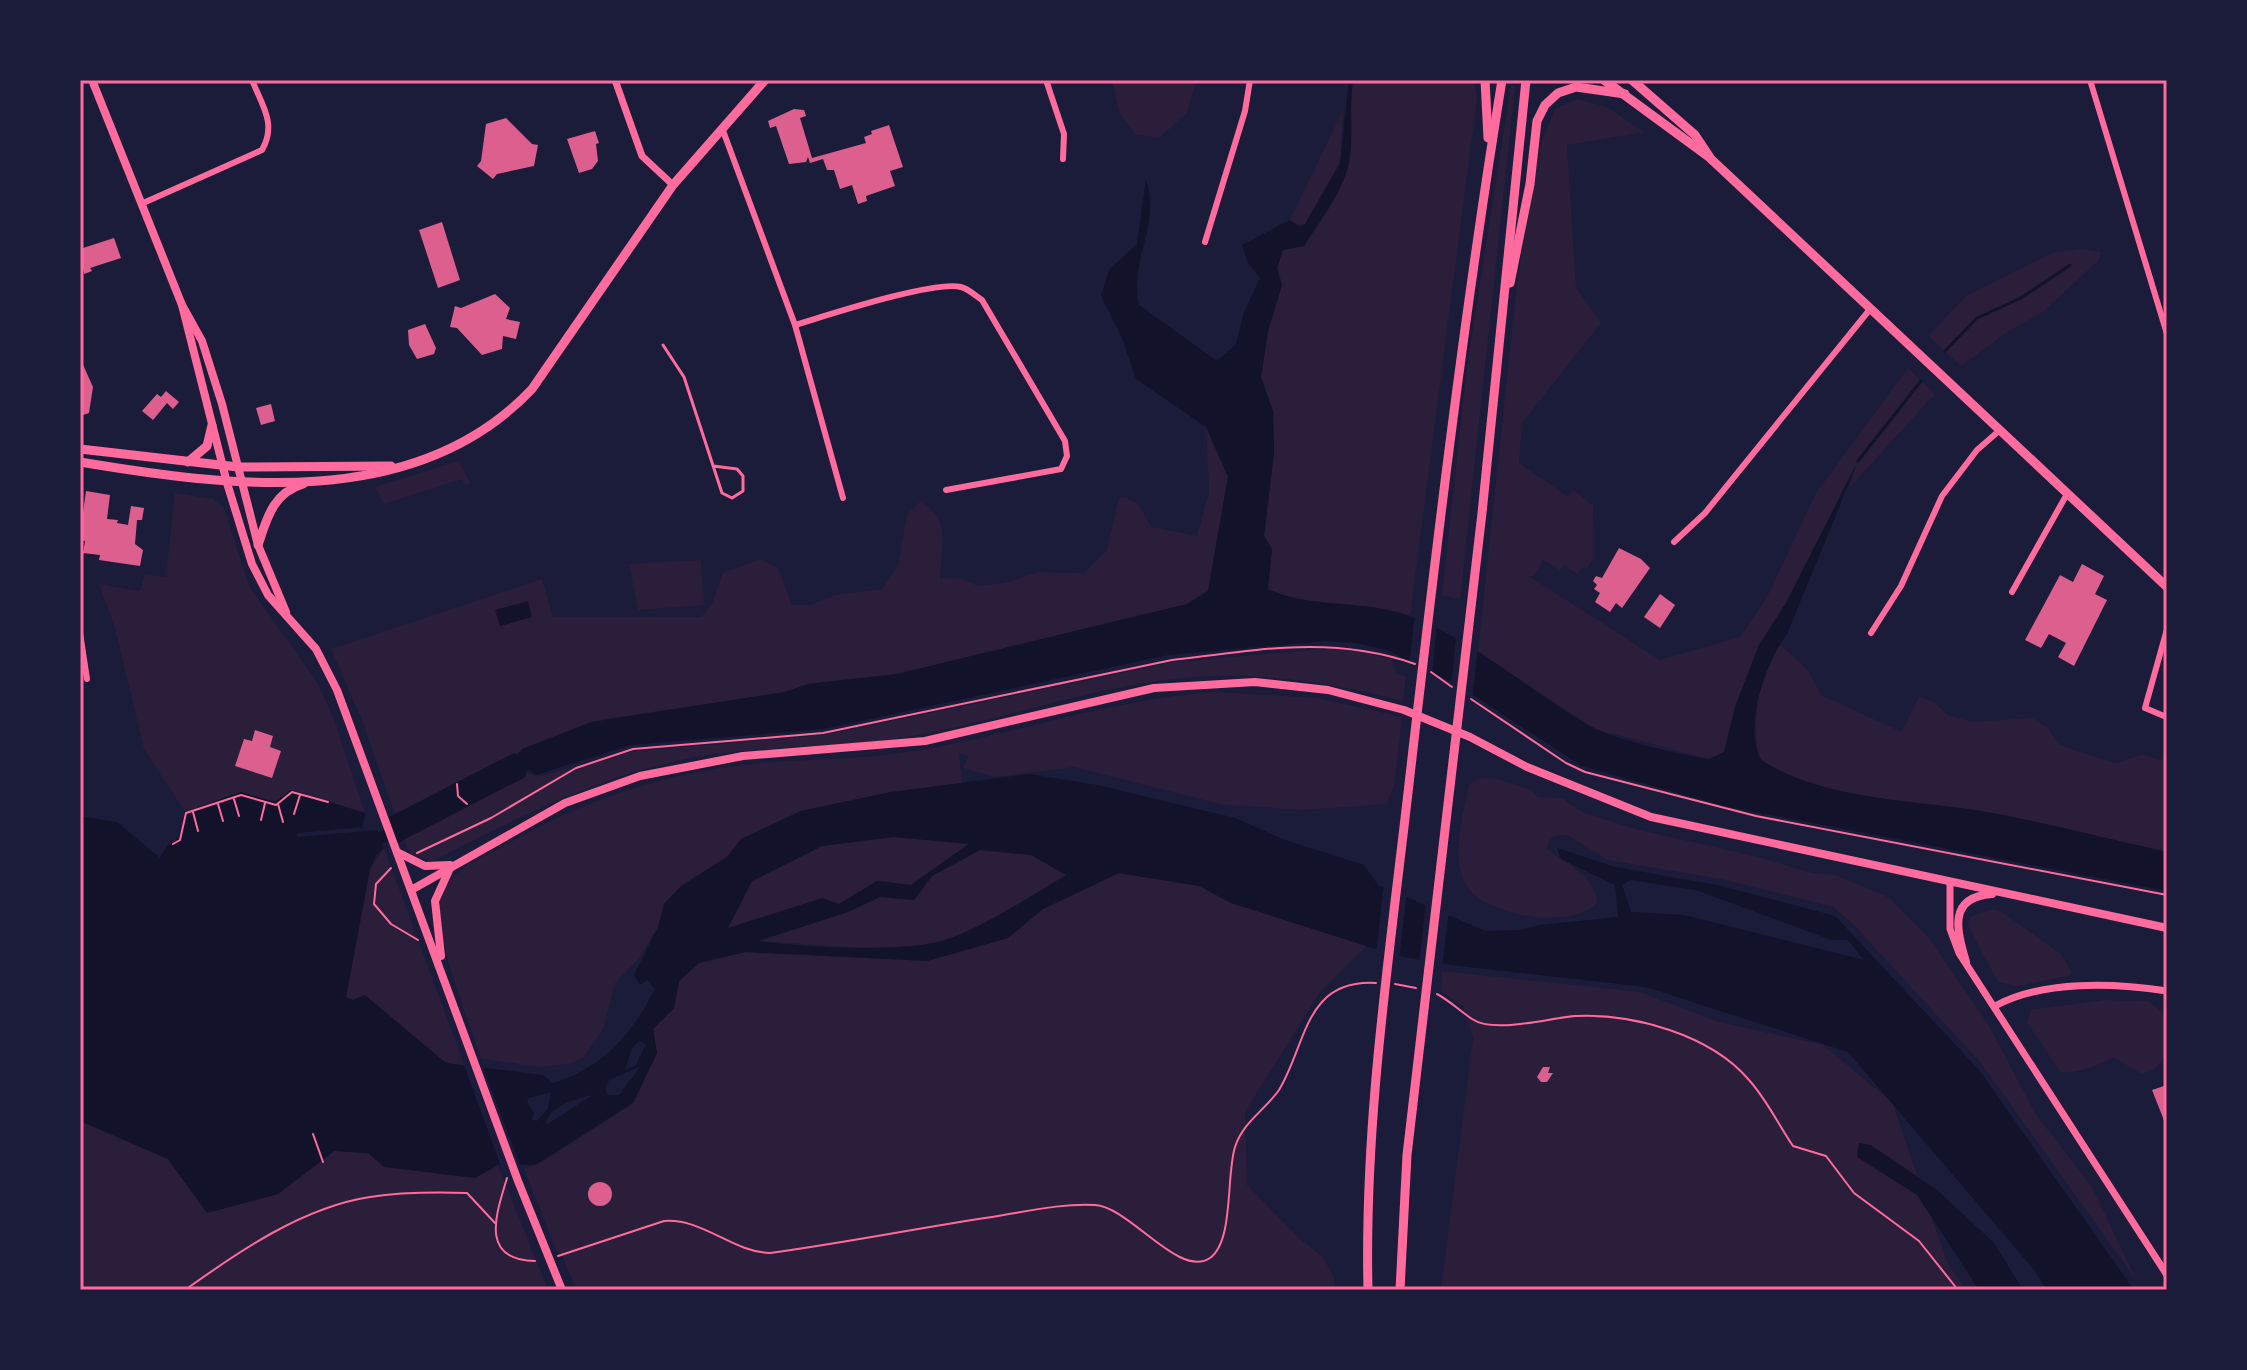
<svg xmlns="http://www.w3.org/2000/svg" width="2247" height="1370" viewBox="0 0 2247 1370" font-family="Lora,serif">
<rect width="100%" height="100%" fill="#1b1b3a"/>
<!-- green -->
<g fill="#2a1e3b">
<path d="M1112,80H1196L1187,113L1160,137L1136,135L1119,113Z"/>
<path d="M1353,80H1474L1477,98L1410,616C1366,605 1307,608 1267,589L1272,549L1264,536L1274,453L1273,412L1261,377L1268,331L1282,285L1277,268L1283,250L1304,246C1321,219 1346,189 1350,156C1353,131 1349,107 1353,80Z"/>
<path d="M1511,85L1515,87L1460,600L1442,595L1467,367Z"/>
<path d="M1578,99L1607,107L1644,132L1567,145L1576,287L1601,323L1522,423L1519,463L1567,496L1574,490L1593,506L1594,558L1587,568H1582L1577,574L1564,565L1560,570L1543,560L1534,576H1529L1660,660L1740,637L1766,599L1816,493L1908,368L1935,394L1849,488L1855,467L1786,603L1759,645L1735,707L1724,752L1709,759L1595,729L1478,652L1517,283L1540,146L1555,109Z"/>
<path d="M1343,110L1340,163L1305,224L1299,226L1290,220Z"/>
<path d="M2082,249L2100,252V259L2043,312L2009,331L1961,366L1928,336L1966,296L2052,253Z"/>
<path d="M1206,427L1228,477L1208,591L1187,604L897,674L808,684L785,692L612,718L522,749L514,759L397,820L361,718L331,649L542,579L553,617H701L712,604L723,573L760,559L778,568L792,605H811L835,595L882,589L898,566L907,514L920,502C952,517 941,550 940,579L960,578L978,586L1005,583L1038,572L1084,573L1107,550L1119,498L1126,497L1138,504L1152,527L1197,536L1209,492Z"/>
<path d="M459,461L470,483L465,485L462,479L384,504L375,487Z"/>
<path d="M175,493L213,499L224,508L249,586L317,682L334,719L365,813L292,790L275,802L241,792L185,812L144,749L115,628L99,584L140,591L145,575L166,577Z"/>
<path d="M701,560L704,605L638,610L629,564Z"/>
<path d="M1779,644L1808,670L1821,695L1902,732L1919,696L1934,702L1948,715L1972,722L2032,718L2048,728L2058,744L2098,758L2117,763L2143,754L2160,761L2167,753V852C2113,840 2059,826 2005,816C1958,807 1781,795 1758,754C1753,719 1758,674 1779,644Z"/>
<path d="M1324,649L1359,651L1392,659L1396,674L1406,676L1403,701C1325,681 1246,669 1165,680C1079,691 997,721 912,736C832,750 750,744 672,762C587,781 510,822 433,861L410,854L403,837L527,772L536,777L636,751L825,735L1174,662Z"/>
<path d="M1215,692L1317,698L1402,717L1394,786L1387,804L1302,810L1220,804L1074,767L995,777L963,768L969,755L959,754L962,785L891,792L801,811L741,839L727,857L681,886L664,904L658,927L640,957L615,983L604,1028L584,1057L573,1063L541,1067L481,1059C470,1022 427,924 443,890C453,869 480,859 500,848C576,804 656,775 744,765C798,758 853,761 907,752C1012,736 1108,699 1215,692Z"/>
<path d="M1495,778L1531,790L1538,797L1562,798L1582,812L1635,829L1754,856L1812,873L1836,875L1890,898L1928,937L1988,1024L2035,1113L2092,1187L2137,1281L1980,1062L1853,924L1833,907L1721,879L1608,860L1567,835H1557L1549,840L1547,849C1565,863 1596,876 1597,902C1574,932 1480,916 1464,882C1452,856 1463,813 1469,785L1477,779Z"/>
<path d="M893,837L970,843L911,885L877,881L839,904L728,928L752,881L822,846Z"/>
<path d="M384,848L461,1056L464,1068L441,1060L365,996L351,1000L346,997L370,869Z"/>
<path d="M980,850L1031,855L1067,875C1035,894 976,932 941,941C892,954 808,944 756,941L848,912L880,897L914,900L932,876Z"/>
<path d="M1119,873L1199,886L1243,906L1367,946L1320,992L1245,1112L1247,1185L1301,1240L1322,1256L1334,1277L1335,1290H577L560,1252H557L524,1169L544,1161L633,1103L657,1053L653,1029L674,1008L679,981L699,963L745,952L927,961L1008,938L1043,909Z"/>
<path d="M1992,909L2001,911L2062,955L2072,972L2069,976L2017,986L1998,982L1968,926L1970,917Z"/>
<path d="M1442,971L1640,992L1719,1022L1823,1045L1892,1102L1948,1264L1967,1290H1441L1473,1039L1463,1006L1441,991Z"/>
<path d="M2104,1000L2148,1001L2167,1016C2167,1040 2172,1066 2142,1074L2113,1057C2100,1065 2075,1075 2060,1072L2027,1022L2031,1010Z"/>
<path d="M80,1121L168,1159L207,1212L278,1194L334,1151L368,1153L436,1173L475,1178L498,1165L548,1290H80Z"/>
</g>
<!-- water -->
<g fill="#12122b" fill-rule="evenodd">
<path d="M1349,80H1353C1349,107 1353,132 1350,156C1346,189 1321,219 1304,246L1283,250L1277,268L1282,285L1268,331L1261,377L1273,411L1274,453L1264,536L1272,549L1268,589C1311,609 1365,599 1410,616C1477,642 1530,692 1592,727C1613,739 1684,756 1709,759L1724,752L1735,707L1759,645L1786,603L1858,461L1787,634C1766,662 1743,726 1761,760C1828,802 1912,799 1987,812C2047,823 2107,839 2167,852V891L1724,806L1582,766L1456,684L1389,651L1357,643L1326,641L1168,655L823,729L630,745L536,775L530,770L521,773L514,759L522,749L591,722L785,692L808,684L897,674L1187,604L1208,591L1228,477L1206,427L1136,379L1122,338L1101,296L1109,270L1137,244L1146,179C1161,229 1129,256 1139,305L1217,361L1236,344L1244,312L1260,278L1248,263L1242,245L1290,220L1299,226L1305,224L1340,163Z"/>
<path d="M528,601L532,617L500,626L495,610Z"/>
<path d="M1030,774L1097,785L1235,818L1285,840L1364,865L1378,885L1485,931L1520,930L1540,925L1618,917L1615,885L1561,859L1557,848L1615,867L1722,886L1835,916L1979,1070L2134,1290H2046L2035,1271L1848,1052L1646,987L1451,965L1398,956L1231,903L1199,886L1119,873L1043,909L1008,938L927,961L745,952L699,963L679,981L674,1008L653,1029L657,1053L633,1103L535,1165H498L475,1178L384,1167L368,1153L334,1151L278,1194L207,1213L168,1159L80,1121V816L117,822L160,858L167,846L179,838L185,812L241,792L275,802L291,790L365,813L362,832L390,823L395,838L376,855L370,869L346,997L353,1000L365,995L446,1063L543,1075L553,1083C603,1068 632,1034 655,989L647,980L640,985L634,975L658,927L664,904L681,886L727,857L741,839L801,811L891,792ZM893,837L969,844L911,885L877,881L839,904L822,898L728,928L752,881L822,846ZM980,850L1031,855L1066,875C1031,896 981,929 942,941C901,953 802,947 759,941L848,912L880,897L914,900L932,876ZM1630,880L1696,890L1832,940H1848L1864,960L1684,915L1631,912L1622,885ZM639,1041L646,1044L636,1065L625,1070L632,1048ZM641,1066L619,1095H608L605,1089L609,1080ZM551,1092L548,1109L537,1121L532,1120L534,1113L527,1102L529,1098ZM591,1095V1096L546,1125C548,1106 573,1100 591,1095Z"/>
<path d="M1859,1143L1871,1145L1937,1190L1994,1243L2023,1290H1979L1917,1195L1857,1157Z"/>
</g>
<!-- pier -->
<g fill="#1b1b3a">
<path d="M1415,614L1437,626L1432,676L1409,664Z"/>
<path d="M1456,636L1478,648L1472,700L1451,686Z"/>
<path d="M390,819L399,838L385,852L377,830L297,837V833L375,826Z"/>
<path d="M1384,883L1407,893L1399,960L1376,953Z"/>
<path d="M1426,901L1449,911L1442,968L1419,964Z"/>
<path d="M463,1063L482,1064L522,1170L502,1169Z"/>
</g>
<g fill="none" stroke-linecap="round" stroke-linejoin="round">
<!-- stream -->
<g stroke="#12122b" stroke-width="3">
<path d="M1945,351L1977,318L2021,298L2070,265"/>
<path d="M1858,461L1921,381"/>
</g>
<!-- canal -->
<g stroke="#12122b" stroke-width="11">
<path d="M514,759L521,773L395,838L390,823Z"/>
<path d="M381,838L529,763"/>
</g>
</g>
<!-- building -->
<g fill="#dd5f8e">
<path d="M794,109L804,110L806,116L800,118L812,158L866,143L864,137L872,134L871,131L889,125L903,167L890,171L895,186L866,196L867,201L858,204L852,185L840,189L834,170H827L823,159L810,163L808,157L806,162L789,164L776,126L770,128L768,121Z"/>
<path d="M506,118L532,144L538,145L534,166L497,174L493,179L477,166L481,161L486,124Z"/>
<path d="M595,131L599,143L596,144L598,161L592,169L579,173L567,139Z"/>
<path d="M442,222L460,280L438,288L419,230Z"/>
<path d="M114,238L121,258L90,268L92,271L84,274L80,249Z"/>
<path d="M495,294L510,308L506,319L520,322L516,339L503,336L502,349L482,355L457,328L450,327L455,306L461,308Z"/>
<path d="M425,324L436,348L434,354L417,359L409,345L408,330Z"/>
<path d="M80,358L93,387L89,413L80,416Z"/>
<path d="M166,391L179,402L173,409L167,403L153,420L142,411L157,394L161,397Z"/>
<path d="M271,404L275,421L261,425L256,408Z"/>
<path d="M86,491L110,495L107,519L118,520L117,523L128,525L131,506L144,508L142,520H137L135,544L143,550L140,566L99,560L100,555L83,553L85,541L80,540V534Z"/>
<path d="M1619,548L1641,559L1650,568L1622,608L1616,603L1610,612L1595,602L1600,593L1594,589L1597,585L1593,581L1596,576L1602,578Z"/>
<path d="M2082,564L2104,576L2095,594L2107,600L2074,666L2058,657L2066,643L2049,634L2041,648L2025,640L2060,575L2073,582Z"/>
<path d="M1660,594L1675,605L1660,628L1644,617Z"/>
<path d="M255,730L273,736L270,747L281,751L272,778L235,766L244,739L252,741Z"/>
<path d="M1543,1067H1550L1548,1073H1553L1547,1082H1541L1537,1077Z"/>
<path d="M2167,1085V1128L2152,1090Z"/>
<circle cx="600" cy="1194" r="12"/>
</g>
<g fill="none" stroke-linecap="round" stroke-linejoin="round">
<!-- path -->
<g stroke="#ff6b9d" stroke-width="2">
<path d="M1431,672L1452,687"/>
<path d="M1471,699L1566,763L1585,772L1756,816L2167,895"/>
<path d="M457,784L458,796L467,804"/>
<path d="M234,799L239,816"/>
<path d="M218,804L223,821"/>
<path d="M278,804L283,822"/>
<path d="M193,812L198,831"/>
<path d="M294,814L300,795"/>
<path d="M261,820L265,803"/>
<path d="M173,844L180,840L186,813L241,795L276,805L292,792L328,802"/>
<path d="M417,853L491,818L576,768L633,749L823,733L1172,660C1257,650 1332,635 1415,664"/>
<path d="M391,868L376,884L374,904L391,924L418,940"/>
<path d="M1395,984L1416,988"/>
<path d="M1437,994C1450,1001 1460,1011 1472,1019C1494,1034 1549,1018 1575,1016C1633,1013 1711,1035 1749,1080C1767,1100 1778,1124 1793,1146L1826,1156L1854,1193L1919,1241L1958,1290"/>
<path d="M313,1134L323,1162"/>
<path d="M507,1178C497,1212 478,1260 535,1261"/>
<path d="M558,1256L664,1221C703,1218 732,1252 770,1253C844,1243 918,1228 992,1217C1025,1212 1061,1203 1095,1205C1130,1207 1179,1279 1210,1258C1234,1241 1226,1175 1235,1147C1243,1122 1265,1110 1279,1090C1307,1044 1304,979 1376,983"/>
<path d="M185,1290C238,1252 303,1207 370,1197C402,1192 435,1192 467,1193L495,1223"/>
</g>
<!-- service -->
<path stroke="#ff6b9d" stroke-width="3" d="M663,345L684,377L722,493L732,498L743,491V476L737,469L713,466"/>
<!-- minor -->
<g stroke="#ff6b9d" stroke-width="6">
<path d="M1046,80L1064,134L1063,159"/>
<path d="M2090,80L2167,334"/>
<path d="M722,128L795,325L843,498"/>
<path d="M141,204L262,150C277,124 262,105 252,80"/>
<path d="M1205,242L1245,111L1250,80"/>
<path d="M795,325C825,316 934,280 961,287C967,288 976,296 982,300L1065,441L1067,456L1061,469L946,490"/>
<path d="M1674,542L1705,513L1871,308"/>
<path d="M2012,592L2067,494"/>
<path d="M80,633L87,679"/>
<path d="M1871,633L1901,586L1942,496L1977,450L2000,430"/>
<path d="M2164,716L2145,708L2167,629"/>
</g>
<!-- tertiary -->
<g stroke="#ff6b9d" stroke-width="7">
<path d="M615,80L642,156L673,185"/>
<path d="M1950,883V929L1959,953L2167,1275"/>
<path d="M1995,1006C2043,980 2114,983 2167,991"/>
</g>
<!-- secondary -->
<g stroke="#ff6b9d" stroke-width="8">
<path d="M92,80L182,305L202,341L222,404L258,545L286,612"/>
<path d="M182,305L227,483L252,564L268,595L316,649L337,690L518,1181L562,1290"/>
<path d="M399,853L425,866L450,865"/>
<path d="M413,889L565,803L640,776L743,756L925,741L1154,688L1255,682L1328,690L1404,710L1470,737L1527,767L1651,817L2167,928"/>
<path d="M441,956L435,901L451,866"/>
<path d="M1966,962C1957,931 1947,897 1992,894"/>
</g>
<!-- primary -->
<g stroke="#ff6b9d" stroke-width="9">
<path d="M1485,80L1488,138"/>
<path d="M1604,80L1709,157"/>
<path d="M1632,80L1695,135L1711,159L2167,587"/>
<path d="M1510,283L1530,184L1537,121L1545,105L1558,93L1576,87L1625,94"/>
<path d="M80,449L238,467L391,466"/>
<path d="M80,462C230,487 416,512 532,389L673,185L765,80"/>
<path d="M188,462L207,446L212,425"/>
<path d="M258,545C267,518 273,493 303,484"/>
<path d="M1368,1290C1364,1120 1390,952 1409,784C1436,549 1464,314 1502,80"/>
<path d="M1400,1290L1407,1155L1482,513L1526,80"/>
</g>
</g>
<!-- border -->
<rect width="2247" height="1370" fill="none" stroke="#1b1b3a" stroke-width="164"/>
<rect x="82" y="82" width="2083" height="1206" fill="none" stroke="#ff6b9d" stroke-width="3"/>
</svg>
